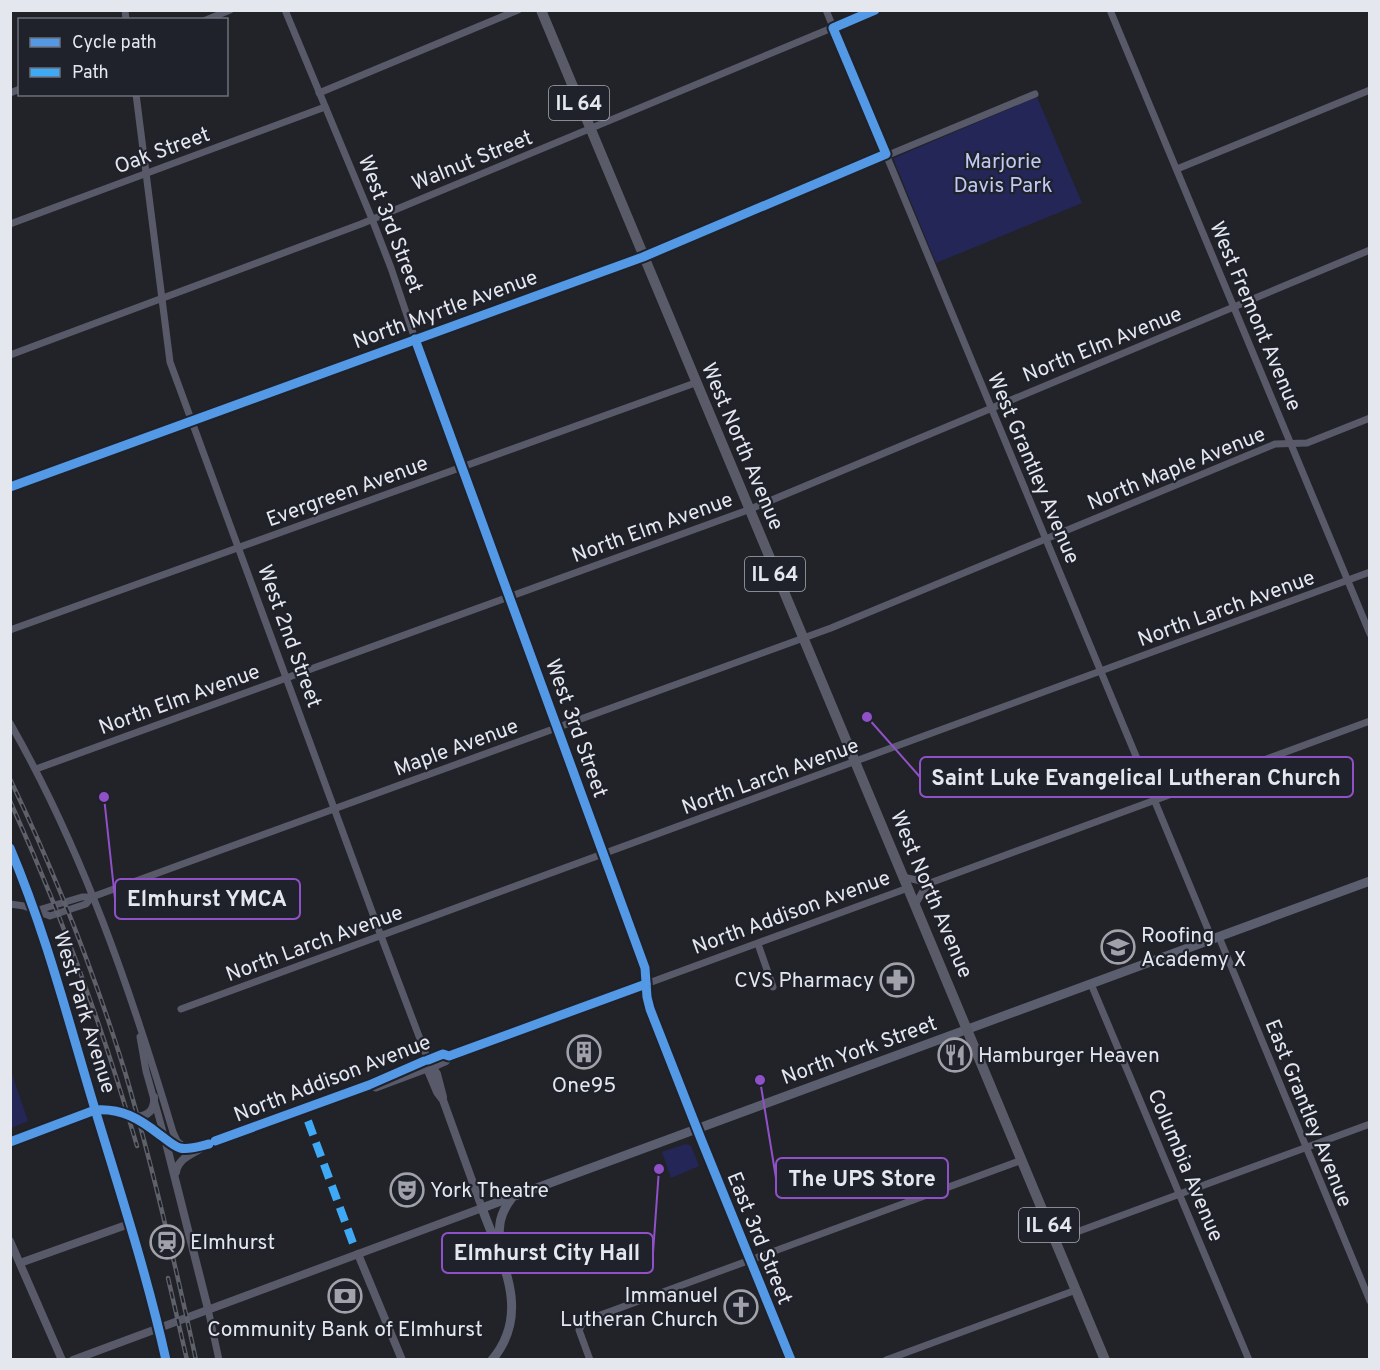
<svg xmlns="http://www.w3.org/2000/svg" width="1380" height="1370" viewBox="0 0 1380 1370" font-family="Overpass,sans-serif">
<rect width="100%" height="100%" fill="#222328"/>
<!-- green -->
<g fill="#242658">
<path d="M1037,97L1082,203L936,263L895,163L894,158Z"/>
<path d="M11,1072L28,1121L11,1128H10Z"/>
<path d="M686,1144L691,1146L699,1166L671,1178L662,1152Z"/>
</g>
<g fill="none" stroke-linecap="round" stroke-linejoin="round">
<!-- minor -->
<g stroke="#595a69" stroke-width="7">
<path d="M125,10L126,20"/>
<path d="M285,10L372,219L391,268L415,339L645,968L646,984L908,888"/>
<path d="M826,10L1212,939"/>
<path d="M1110,10L1370,634"/>
<path d="M206,20L230,10"/>
<path d="M10,93L20,89"/>
<path d="M319,93L518,10"/>
<path d="M136,94L170,362L381,936L428,1060"/>
<path d="M1177,169L1370,90"/>
<path d="M10,224L325,107"/>
<path d="M10,355L361,224L875,10"/>
<path d="M10,487L643,257L1035,94"/>
<path d="M10,630L695,383"/>
<path d="M10,723C83,851 131,991 173,1132L177,1141L184,1147"/>
<path d="M36,769L748,510L1370,250"/>
<path d="M10,848L35,911"/>
<path d="M903,877L930,883"/>
<path d="M10,904L24,906L50,916L86,904L92,897"/>
<path d="M915,905L923,891L930,883L1370,721"/>
<path d="M35,911L82,897H92L831,628L1275,444L1307,443L1370,418"/>
<path d="M1219,937L1370,1301"/>
<path d="M758,944L773,987"/>
<path d="M1091,984L1249,1360"/>
<path d="M181,1009L1370,572"/>
<path d="M140,1037L146,1071L165,1139"/>
<path d="M369,1085L376,1088L427,1069"/>
<path d="M697,1130L791,1360"/>
<path d="M1055,1240L1370,1124"/>
<path d="M208,1309L219,1360"/>
<path d="M590,1360L579,1330L583,1323L587,1320L1022,1160"/>
<path d="M886,1360L1076,1290"/>
</g>
<!-- tertiary -->
<g stroke="#595a69" stroke-width="8">
<path d="M35,911L115,1173L166,1360"/>
<path d="M428,1060L437,1074L443,1097"/>
<path d="M430,1068L446,1061L449,1056"/>
<path d="M135,1117C148,1116 155,1111 154,1097"/>
<path d="M165,1139L208,1309"/>
<path d="M10,1142L95,1110L110,1109L128,1114L146,1124L176,1146L193,1148L369,1085L443,1054L449,1056L646,984L647,997L650,1009L697,1130"/>
<path d="M176,1172C178,1160 189,1155 200,1149"/>
<path d="M10,1241L62,1360"/>
<path d="M358,1254L402,1360"/>
<path d="M20,1263L129,1224"/>
<path d="M73,1360L482,1208L443,1100L437,1092L424,1061"/>
</g>
<!-- secondary -->
<g stroke="#5b5e6e" stroke-width="9">
<path d="M499,1245C499,1225 499,1215 511,1199"/>
<path d="M492,1360C533,1311 500,1259 482,1208L1370,881"/>
</g>
<!-- primary -->
<path stroke="#595b69" stroke-width="10" d="M541,10L1105,1360"/>
<!-- rail casing -->
<g stroke="#5e606a" stroke-width="4.5">
<g id="rail">
<path d="M10,779C55,873 94,972 125,1072C153,1167 175,1263 196,1360"/>
<path d="M10,801C61,913 103,1028 137,1146"/>
<path d="M168,1278L187,1360"/>
</g>
</g>
<!-- rail -->
<use href="#rail" stroke="#1f212b" stroke-width="2" stroke-dasharray="7" stroke-linecap="butt"/>
<!-- quiet -->
<path stroke="#3fa9f5" stroke-width="8" stroke-dasharray="15 8" stroke-linecap="butt" d="M308,1121L354,1246"/>
<!-- cycleway casing -->
<g stroke="#1f212b" stroke-width="13">
<g id="cycleway">
<path d="M415,339L645,968L647,997L650,1009L701,1139L791,1360"/>
<path d="M10,487L643,257L886,154L833,28L875,10"/>
<path d="M10,848C44,928 66,1012 91,1096C117,1183 146,1270 166,1360"/>
<path d="M428,1060L443,1054L449,1056L646,984"/>
<path d="M215,1141L369,1085L424,1061"/>
<path d="M10,1142L95,1110C122,1108 140,1119 160,1135C166,1139 173,1146 180,1148C190,1150 200,1146 209,1144"/>
</g>
</g>
<!-- cycleway -->
<use href="#cycleway" stroke="#5399e6" stroke-width="9"/>
</g>
<!-- icons -->
<defs>
<g id="school-ring" transform="scale(1.725)"><circle r="9.5" fill="#1f212b" stroke="#a1a2a9" stroke-width="1.5"/><path d="M0-5L7-2L0 1L-7-2ZM-4 1L0 2.5L4 1V4Q0 6-4 4Z" fill="#a1a2a9"/></g>
<g id="pharmacy-ring" transform="scale(1.725)"><circle r="9.5" fill="#1f212b" stroke="#a1a2a9" stroke-width="1.5"/><path d="M-2-6h4v4h4v4h-4v4h-4v-4h-4v-4h4Z" fill="#a1a2a9"/></g>
<g id="building-ring" transform="scale(1.725)"><circle r="9.5" fill="#1f212b" stroke="#a1a2a9" stroke-width="1.5"/><path d="M-4-6H4V6H1V3H-1V6H-4ZM-2.5-4.3h1.7v1.8h-1.7ZM.8-4.3h1.7v1.8H.8ZM-2.5-1h1.7V.8h-1.7ZM.8-1h1.7V.8H.8Z" fill="#a1a2a9"/></g>
<g id="restaurant-ring" transform="scale(1.725)"><circle r="9.5" fill="#1f212b" stroke="#a1a2a9" stroke-width="1.5"/><path d="M-5-6h1v4h1v-4h1v4h1v-4h1v5L-1.5 .5V6h-2V.5L-5-1ZM5-6V6H3V1.5H1.5Q1.5-4 5-6Z" fill="#a1a2a9"/></g>
<g id="theatre-ring" transform="scale(1.725)"><circle r="9.5" fill="#1f212b" stroke="#a1a2a9" stroke-width="1.5"/><path d="M-5-5.5Q0-4 5-5.5V0Q5 5 0 6Q-5 5-5 0ZM-3.3-2.5H-1v1.5H-3.3ZM1-2.5H3.3v1.5H1ZM-2.8 1Q0 5.5 2.8 1Z" fill="#a1a2a9"/></g>
<g id="station-ring" transform="scale(1.725)"><circle r="9.5" fill="#1f212b" stroke="#a1a2a9" stroke-width="1.5"/><path d="M-3-6H3Q5-6 5-4V2Q5 4 3 4L4.5 6H3L1.5 4h-3L-3 6H-4.5L-3 4Q-5 4-5 2V-4Q-5-6-3-6ZM-3.5-4v3h7v-3ZM-3.5 1v1.5H-2V1ZM2 1v1.5H3.5V1Z" fill="#a1a2a9"/></g>
<g id="bank-ring" transform="scale(1.725)"><circle r="9.5" fill="#1f212b" stroke="#a1a2a9" stroke-width="1.5"/><path d="M-6-4H6V4H-6ZM0-2.3a2.3 2.3 0 1 0 0 4.6a2.3 2.3 0 1 0 0-4.6Z" fill="#a1a2a9"/></g>
<g id="church-ring" transform="scale(1.725)"><circle r="9.5" fill="#1f212b" stroke="#a1a2a9" stroke-width="1.5"/><path d="M-1.2-6h2.4v3.5h3.3v2.4h-3.3V6h-2.4V-.1h-3.3v-2.4h3.3Z" fill="#a1a2a9"/></g>
</defs>
<g fill-rule="evenodd">
<use href="#school-ring" x="1118" y="947"/>
<use href="#pharmacy-ring" x="897" y="980"/>
<use href="#building-ring" x="584" y="1052"/>
<use href="#restaurant-ring" x="955" y="1055"/>
<use href="#theatre-ring" x="407" y="1190"/>
<use href="#station-ring" x="167" y="1242"/>
<use href="#bank-ring" x="345" y="1296"/>
<use href="#church-ring" x="741" y="1307"/>
</g>
<g text-anchor="middle" stroke-width="4.5" stroke-linejoin="round" paint-order="stroke">
<!-- shield labels -->
<g fill="#1f212b" stroke="#aaacb4" stroke-width="1.5">
<rect x="549" y="86" width="60" height="34" rx="4.5"/>
<rect x="745" y="557" width="60" height="34" rx="4.5"/>
<rect x="1019" y="1208" width="60" height="34" rx="4.5"/>
</g>
<g font-size="20" font-weight="bold" fill="#e5e7ee">
<text x="579" y="110">IL 64</text>
<text x="775" y="581">IL 64</text>
<text x="1049" y="1232">IL 64</text>
</g>
<!-- street labels -->
<g font-size="21" fill="#e5e7ee" stroke="#1f212b">
<text transform="translate(162 150) rotate(-20)" y="7">Oak Street</text>
<text transform="translate(472 160) rotate(-22)" y="7">Walnut Street</text>
<text transform="translate(391 224) rotate(69)" y="7">West 3rd Street</text>
<text transform="translate(445 309) rotate(-20)" y="7">North Myrtle Avenue</text>
<text transform="translate(1256 316) rotate(67)" y="7">West Fremont Avenue</text>
<text transform="translate(1102 344) rotate(-22)" y="7">North Elm Avenue</text>
<text transform="translate(743 446) rotate(67)" y="7">West North Avenue</text>
<text transform="translate(1034 468) rotate(67)" y="7">West Grantley Avenue</text>
<text transform="translate(1176 468) rotate(-22)" y="7">North Maple Avenue</text>
<text transform="translate(347 491) rotate(-20)" y="7">Evergreen Avenue</text>
<text transform="translate(652 527) rotate(-20)" y="7">North Elm Avenue</text>
<text transform="translate(1226 608) rotate(-20)" y="7">North Larch Avenue</text>
<text transform="translate(290 636) rotate(70)" y="7">West 2nd Street</text>
<text transform="translate(179 699) rotate(-20)" y="7">North Elm Avenue</text>
<text transform="translate(577 728) rotate(70)" y="7">West 3rd Street</text>
<text transform="translate(456 747) rotate(-20)" y="7">Maple Avenue</text>
<text transform="translate(770 776) rotate(-20)" y="7">North Larch Avenue</text>
<text transform="translate(932 894) rotate(67)" y="7">West North Avenue</text>
<text transform="translate(791 912) rotate(-20)" y="7">North Addison Avenue</text>
<text transform="translate(314 943) rotate(-20)" y="7">North Larch Avenue</text>
<text transform="translate(85 1012) rotate(73)" y="7">West Park Avenue</text>
<text transform="translate(859 1050) rotate(-20)" y="7">North York Street</text>
<text transform="translate(332 1078) rotate(-21)" y="7">North Addison Avenue</text>
<text transform="translate(1309 1113) rotate(68)" y="7">East Grantley Avenue</text>
<text transform="translate(1186 1165) rotate(67)" y="7">Columbia Avenue</text>
<text transform="translate(760 1238) rotate(68)" y="7">East 3rd Street</text>
</g>
<!-- park labels -->
<g font-size="21" fill="#c1c9f5" stroke="#1f212b">
<text x="1003" y="168">Marjorie<tspan x="1003" dy="24">Davis Park</tspan></text>
</g>
<!-- poi labels -->
<g font-size="21" fill="#e5e7ee" stroke="#1f212b" text-anchor="start">
<text x="1141" y="942">Roofing<tspan x="1141" dy="24">Academy X</tspan></text>
<text x="874" y="987" text-anchor="end">CVS Pharmacy</text>
<text x="978" y="1062">Hamburger Heaven</text>
<text x="584" y="1092" text-anchor="middle">One95</text>
<text x="430" y="1197">York Theatre</text>
<text x="190" y="1249">Elmhurst</text>
<text x="718" y="1302" text-anchor="end">Immanuel<tspan x="718" dy="24">Lutheran Church</tspan></text>
<text x="345" y="1336" text-anchor="middle">Community Bank of Elmhurst</text>
</g>
</g>
<!-- callouts -->
<path fill="none" stroke="#9051c8" stroke-width="2" d="M867 717L920 777M104 797L115 899M760 1080L776 1178M659 1169L653 1253"/>
<g fill="#9051c8" stroke="#1f212b" stroke-width="2">
<circle cx="867" cy="717" r="6"/>
<circle cx="104" cy="797" r="6"/>
<circle cx="760" cy="1080" r="6"/>
<circle cx="659" cy="1169" r="6"/>
</g>
<g fill="#1f212b" stroke="#9051c8" stroke-width="2">
<rect x="920" y="757" width="433" height="40" rx="6"/>
<rect x="115" y="879" width="185" height="40" rx="6"/>
<rect x="776" y="1158" width="172" height="40" rx="6"/>
<rect x="442" y="1233" width="211" height="40" rx="6"/>
</g>
<g font-size="22" text-anchor="middle" font-weight="bold" fill="#e5e7ee">
<text x="1136" y="785">Saint Luke Evangelical Lutheran Church</text>
<text x="207" y="906">Elmhurst YMCA</text>
<text x="862" y="1186">The UPS Store</text>
<text x="547" y="1260">Elmhurst City Hall</text>
</g>
<!-- border -->
<rect width="1380" height="1370" fill="none" stroke="#e5e7ee" stroke-width="24"/>
<!-- legend -->
<rect x="18" y="18" width="210" height="78" fill="#1f212b" stroke="#6e7079" stroke-width="1.5"/>
<rect x="30" y="38" width="30" height="9" fill="#5399e6" stroke="#6e7079" stroke-width="1.5"/>
<text x="72" y="48" font-size="18" fill="#e5e7ee">Cycle path</text>
<rect x="30" y="68" width="30" height="9" fill="#3fa9f5" stroke="#6e7079" stroke-width="1.5"/>
<text x="72" y="78" font-size="18" fill="#e5e7ee">Path</text>
</svg>
